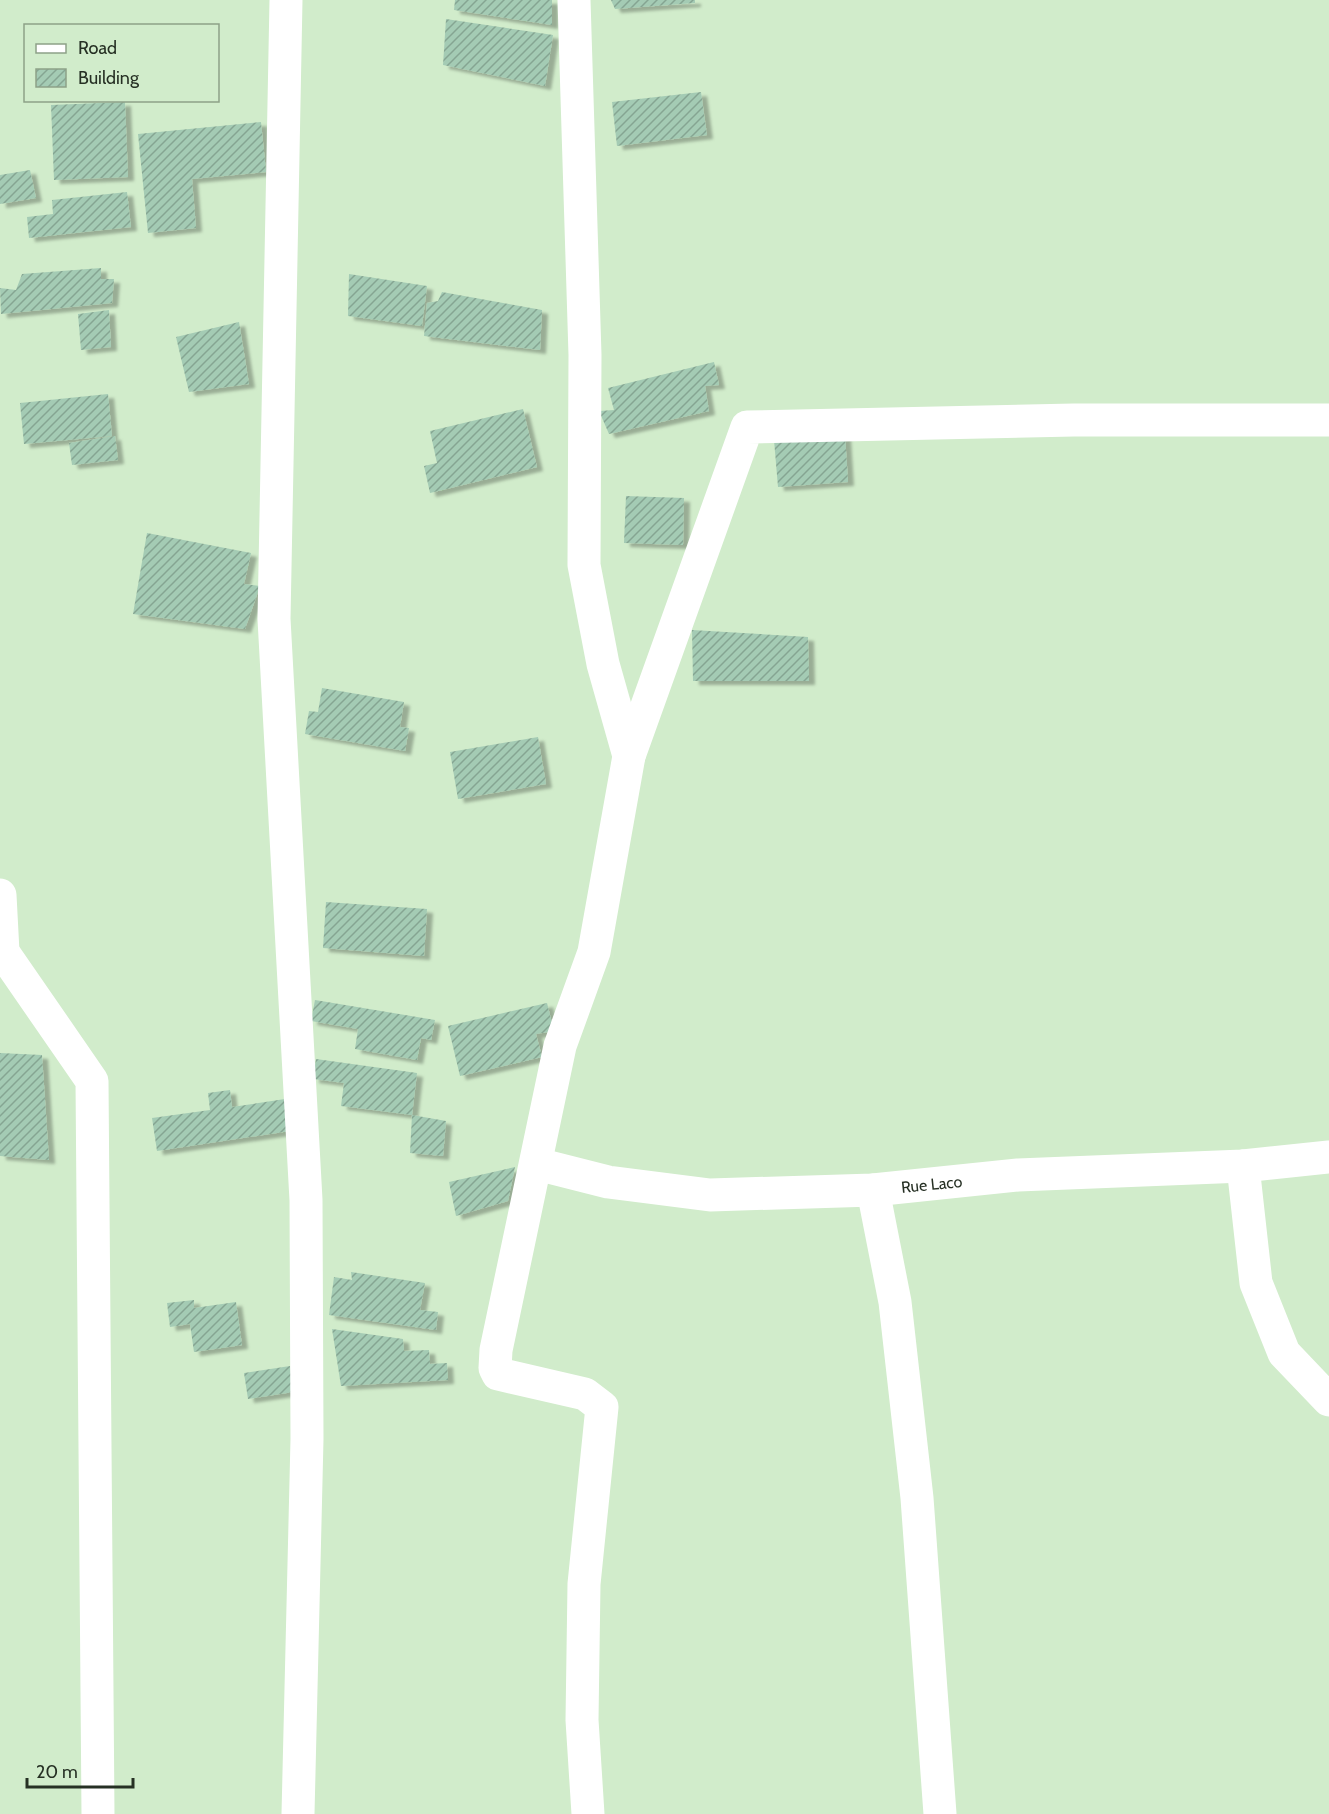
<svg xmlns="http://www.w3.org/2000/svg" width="1329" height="1814" viewBox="0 0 1329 1814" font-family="Cabin,sans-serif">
<defs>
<pattern id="building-hatch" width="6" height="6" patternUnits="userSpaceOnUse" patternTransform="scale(1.5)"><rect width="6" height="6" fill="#a4cbb4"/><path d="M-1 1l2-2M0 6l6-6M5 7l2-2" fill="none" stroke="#85a592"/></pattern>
<filter id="shadow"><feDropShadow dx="6" dy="4" stdDeviation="1.5" flood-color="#0004"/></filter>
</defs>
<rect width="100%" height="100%" fill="#d1eccb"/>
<!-- building -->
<g fill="url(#building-hatch)" filter="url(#shadow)">
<path d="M455,0H552V25L454,10Z"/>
<path d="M611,0H695V3L615,9Z"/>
<path d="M446,19L553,35L545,86L443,65Z"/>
<path d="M701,92L707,135L617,146L612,102Z"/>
<path d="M125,102L128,177L54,180L51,105Z"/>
<path d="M261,122L266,172L192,179L196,228L148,233L138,134Z"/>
<path d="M30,170L36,198L0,204V175Z"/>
<path d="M127,192L131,227L29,238L27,217L53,214L52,200Z"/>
<path d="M101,268V279H114L112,303L1,314L0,288L16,290L22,274Z"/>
<path d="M349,274L427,286L422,326L348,316Z"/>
<path d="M442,292L542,310L540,350L424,336L427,303L438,301Z"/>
<path d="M109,310L111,347L81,350L78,314Z"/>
<path d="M239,322L249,384L189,392L176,337Z"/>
<path d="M714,362L719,385L705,386L709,411L609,434L599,411L614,410L608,388Z"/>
<path d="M108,394L112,436L24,444L20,403Z"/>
<path d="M523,409L537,467L430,493L424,466L437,463L430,431Z"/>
<path d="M845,435L848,482L778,487L774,440Z"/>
<path d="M115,436L118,460L72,465L69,443Z"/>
<path d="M626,496L684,498L683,545L624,543Z"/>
<path d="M147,533L251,553L244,584L260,586L245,629L133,614Z"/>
<path d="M692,630L808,637L809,681H693Z"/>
<path d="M322,688L404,702L400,727L409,728L405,751L305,734L309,711L318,712Z"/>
<path d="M538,737L546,784L458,799L450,752Z"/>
<path d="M326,902L427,909L424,956L323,948Z"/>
<path d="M315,1000L435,1020L431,1040L421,1038L417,1060L355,1049L358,1029L311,1021Z"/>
<path d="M547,1003L554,1031L536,1034L542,1057L460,1076L448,1026Z"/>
<path d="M0,1053L42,1055L49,1160L0,1156Z"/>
<path d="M316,1059L417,1073L412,1115L341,1106L344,1083L313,1079Z"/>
<path d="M230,1090L232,1107L285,1099L290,1131L157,1151L152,1118L210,1110L208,1093Z"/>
<path d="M412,1115L446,1121L443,1156L410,1153Z"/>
<path d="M515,1167L508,1201L456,1216L449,1182Z"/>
<path d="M351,1272L425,1283L420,1310L438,1312L436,1330L329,1315L334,1277L352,1280Z"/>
<path d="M194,1300V1308L236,1302L242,1345L194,1352L190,1324L170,1327L167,1303Z"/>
<path d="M332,1329L403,1339L404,1351L429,1350L430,1364L447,1363L448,1380L341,1386Z"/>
<path d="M290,1366L293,1392L248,1399L244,1373Z"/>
</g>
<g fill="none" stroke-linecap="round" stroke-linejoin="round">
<!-- minor -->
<g stroke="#fff" stroke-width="33">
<path d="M286,0L274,619L306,1200L307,1439L298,1814"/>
<path d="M574,0L585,355L584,565L603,664L629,756"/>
<path d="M0,895L3,952"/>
<path d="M0,952H3L92,1081L98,1814"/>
<path id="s1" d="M537,1164L608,1182L710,1195L873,1190L1018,1175L1243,1166L1329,1157"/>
<path d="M1243,1166L1256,1283L1284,1353L1329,1400"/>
<path d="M873,1190L895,1302L917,1498L940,1814"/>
<path d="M588,1814L582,1720L584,1584L602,1407L585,1394L498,1374L495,1368L496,1350L560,1046L594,952L629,756L747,427L1074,420H1329"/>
</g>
</g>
<g text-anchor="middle" stroke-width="5" stroke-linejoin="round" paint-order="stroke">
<!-- street labels -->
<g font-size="16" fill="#263024" stroke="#d1eccb">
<text dy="6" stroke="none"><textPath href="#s1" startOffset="398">Rue Laco</textPath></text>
</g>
</g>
<!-- legend -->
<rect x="24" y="24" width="195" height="78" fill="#d1eccb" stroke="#8da188" stroke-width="1.5"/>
<rect x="36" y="44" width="30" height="9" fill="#ffffff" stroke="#8da188" stroke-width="1.5"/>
<text x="78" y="54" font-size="18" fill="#263024">Road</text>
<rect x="36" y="69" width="30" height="18" fill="url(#building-hatch)" stroke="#8da188" stroke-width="1.5"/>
<text x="78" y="84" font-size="18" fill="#263024">Building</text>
<!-- scale -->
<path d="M27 1778v9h106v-9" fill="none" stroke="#263024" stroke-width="3"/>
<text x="36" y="1778" font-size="18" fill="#263024" stroke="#d1eccb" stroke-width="4.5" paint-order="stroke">20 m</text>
</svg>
